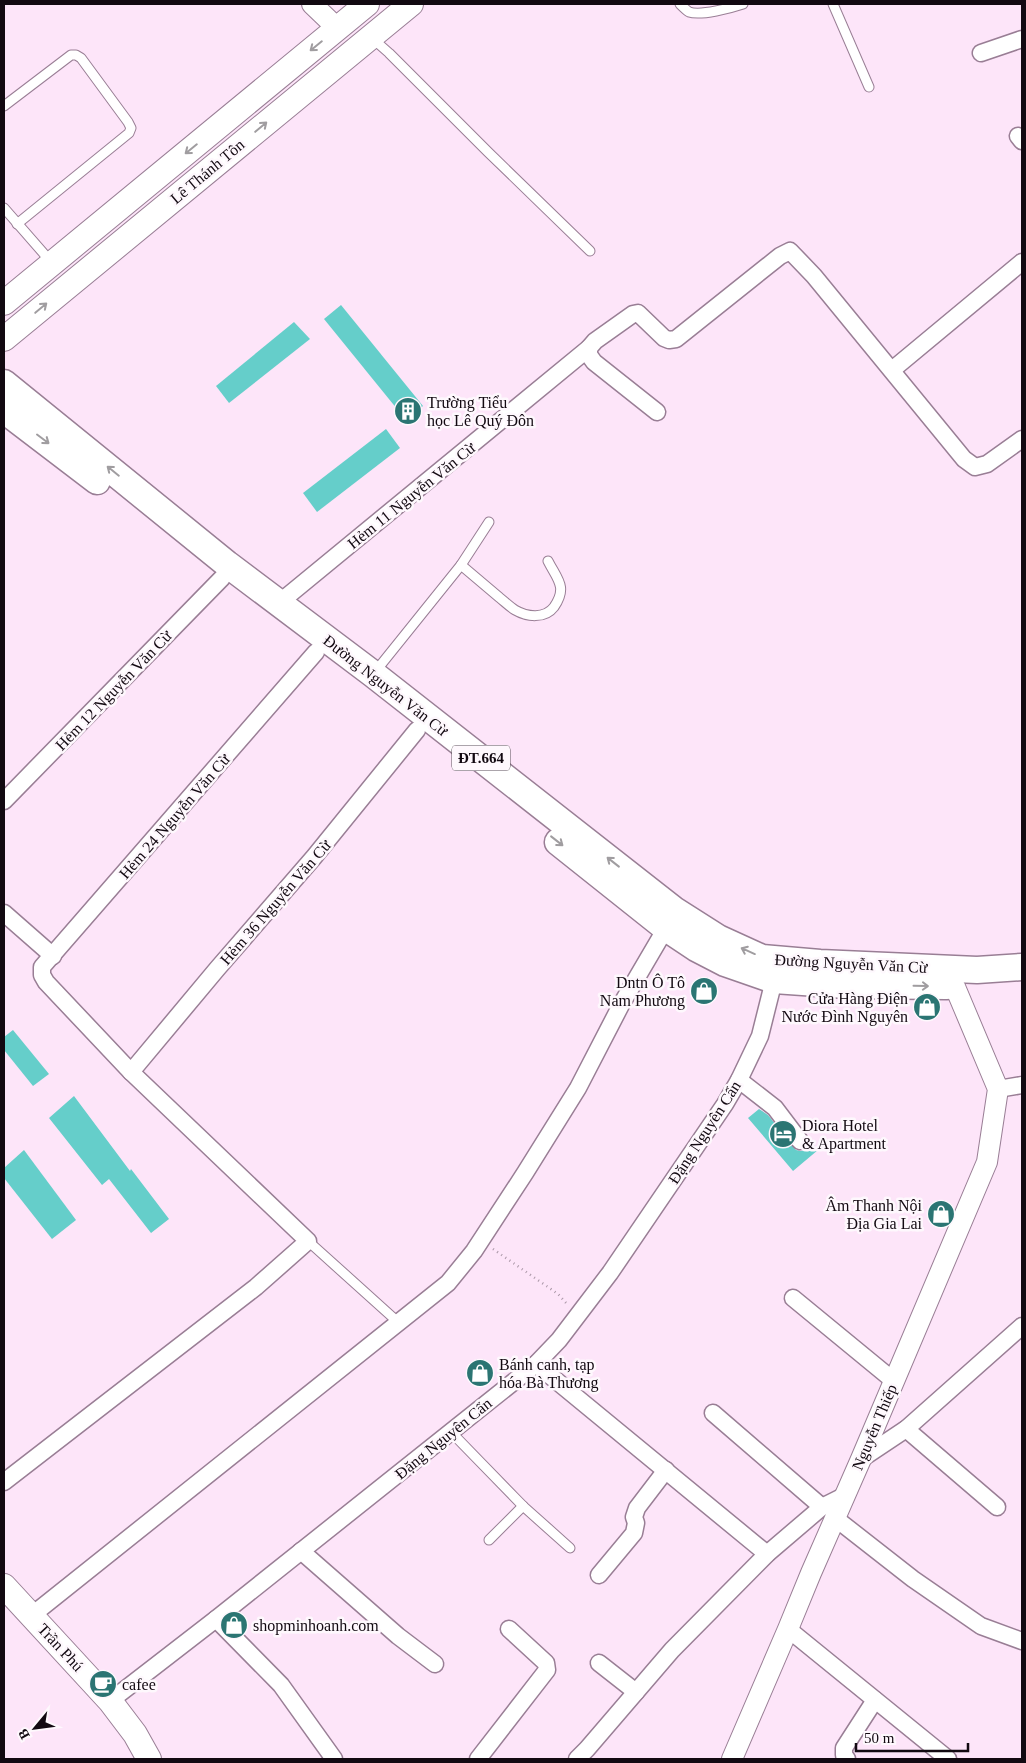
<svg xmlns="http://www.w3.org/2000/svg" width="1026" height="1763" viewBox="0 0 1026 1763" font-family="Georgia,serif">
<rect width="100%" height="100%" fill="#fde5f9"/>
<!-- building -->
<g fill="#65ceca">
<path d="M341,305L423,406L406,420L324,319Z"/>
<path d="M294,322L310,339L229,403L216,386Z"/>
<path d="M386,429L400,448L317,512L303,493Z"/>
<path d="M13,1030L49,1074L33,1086L4,1050V1037Z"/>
<path d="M74,1096L130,1171L131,1169L169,1219L151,1233L109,1179L102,1185L49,1118Z"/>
<path d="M759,1109L768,1115L796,1150L801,1151L806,1149L810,1141L818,1150L793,1171L748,1118Z"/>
<path d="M24,1150L76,1220L52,1239L4,1178V1168Z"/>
</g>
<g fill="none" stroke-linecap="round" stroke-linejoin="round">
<!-- service casing -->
<g stroke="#997e95" stroke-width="11">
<g id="service">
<path d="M680,4C682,6 686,10 689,12C701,16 731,8 743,4"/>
<path d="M833,4L869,87"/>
<path d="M372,38L389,53L488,152L590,251"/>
<path d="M4,106L71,55H76L81,58L128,122L131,128L129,133L17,224"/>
<path d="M4,208L52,263"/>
<path d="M461,565L489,522"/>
<path d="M375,672L461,565C474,576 487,587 500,598C505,602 510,607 515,610C527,617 545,619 554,607C568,587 557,579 548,561"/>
<path d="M308,1241L399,1323"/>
<path d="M451,1432L523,1506L570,1548"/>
<path d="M489,1540L523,1506"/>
</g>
</g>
<!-- minor casing -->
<g stroke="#997e95" stroke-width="19">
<g id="minor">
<path d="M981,53L1022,39"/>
<path d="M1018,136L1022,141"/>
<path d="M892,370L1022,262"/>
<path d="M657,412L594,362L589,355V348L595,341L633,314L638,313L664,338L669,340L676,339L780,256L790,251L814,276L964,459L975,467L987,464L1022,439"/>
<path d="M279,603L589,348"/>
<path d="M4,801L222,578"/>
<path d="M4,913L53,956"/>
<path d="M131,1072L217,969L314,857L417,730"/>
<path d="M739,1080L775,1108L800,1141"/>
<path d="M998,1089L1022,1085"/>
<path d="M793,1298L894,1381"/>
<path d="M536,1364L767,1554"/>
<path d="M713,1413L822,1507"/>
<path d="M906,1429L997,1507"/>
<path d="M861,1459L906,1429L1022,1326"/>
<path d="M4,1482L256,1287L308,1241L131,1072L46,982L42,975V967L316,652"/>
<path d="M835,1518L913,1579L981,1626L1022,1641"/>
<path d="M301,1551L398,1636L435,1664"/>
<path d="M599,1575L634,1533L636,1523L634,1517L637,1508L666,1470"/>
<path d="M31,1616L448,1283L474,1251L525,1173L578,1088L622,1003L666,928"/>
<path d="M216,1619L281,1685L334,1759"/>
<path d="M788,1629L948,1759"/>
<path d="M599,1663L636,1692"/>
<path d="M110,1701L216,1619L536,1364L559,1340L610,1273L725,1104L739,1080L760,1036L774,980"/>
<path d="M478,1759L547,1670L546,1663L509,1629"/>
<path d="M577,1759L587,1749L672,1650L767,1554L822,1507L844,1496"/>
<path d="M847,1759L844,1755V1748L875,1700"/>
</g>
</g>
<!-- tertiary casing -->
<g stroke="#997e95" stroke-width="22">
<g id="tertiary">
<path d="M312,4L337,28"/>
<path d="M732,1759L788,1629L811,1573L861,1459L987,1162L998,1089L955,987"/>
</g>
</g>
<!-- secondary casing -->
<g stroke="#997e95" stroke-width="26">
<g id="secondary">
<path d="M4,303L367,4"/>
<path d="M4,339L411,4"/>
<path d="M4,1586L110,1701L135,1734L149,1759"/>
</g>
</g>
<!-- primary casing -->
<g stroke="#997e95" stroke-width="29">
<g id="primary">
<path d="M4,383L227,564L373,674L674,910L718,938L762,958L820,963L977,970L1022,967"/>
<path d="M4,410L97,481"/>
<path d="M558,842L666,928L696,948L725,963L774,980L846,985L947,986"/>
</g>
</g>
<!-- path -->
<path stroke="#ab98a8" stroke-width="2.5" stroke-dasharray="1 4" stroke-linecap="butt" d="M493,1249L558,1294L567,1304"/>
<!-- service -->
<use href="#service" stroke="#fff" stroke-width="9"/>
<!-- minor -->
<use href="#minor" stroke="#fff" stroke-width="16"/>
<!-- tertiary -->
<use href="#tertiary" stroke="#fff" stroke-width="20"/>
<!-- secondary -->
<use href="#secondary" stroke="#fff" stroke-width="24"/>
<!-- primary -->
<use href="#primary" stroke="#fff" stroke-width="26"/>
</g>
<!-- one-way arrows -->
<defs><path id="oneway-shaft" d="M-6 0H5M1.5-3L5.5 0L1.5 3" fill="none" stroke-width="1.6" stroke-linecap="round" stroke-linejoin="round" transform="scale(1.25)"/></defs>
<g stroke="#a09da0">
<use href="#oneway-shaft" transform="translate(316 46) rotate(141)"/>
<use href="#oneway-shaft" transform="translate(261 127) rotate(-40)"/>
<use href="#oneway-shaft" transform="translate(191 149) rotate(141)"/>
<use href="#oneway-shaft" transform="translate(41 308) rotate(-40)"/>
<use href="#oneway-shaft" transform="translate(43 439) rotate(37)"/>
<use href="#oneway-shaft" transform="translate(113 471) rotate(-141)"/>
<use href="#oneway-shaft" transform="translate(557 841) rotate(38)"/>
<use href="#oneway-shaft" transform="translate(613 862) rotate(-142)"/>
<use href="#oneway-shaft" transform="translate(748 951) rotate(-156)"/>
<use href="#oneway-shaft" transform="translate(921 986) rotate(1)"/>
</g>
<!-- icons -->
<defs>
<g id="building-disc" transform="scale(1.4375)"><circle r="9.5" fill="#2b7573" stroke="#fef8fd"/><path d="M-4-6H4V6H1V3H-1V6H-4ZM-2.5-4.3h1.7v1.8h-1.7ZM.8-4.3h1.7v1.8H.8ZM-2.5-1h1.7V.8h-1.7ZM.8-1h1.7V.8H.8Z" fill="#fff"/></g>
<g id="shop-disc" transform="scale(1.4375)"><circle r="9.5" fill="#2b7573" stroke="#fef8fd"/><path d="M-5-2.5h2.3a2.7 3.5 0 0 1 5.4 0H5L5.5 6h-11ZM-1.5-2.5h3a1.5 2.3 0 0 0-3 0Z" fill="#fff"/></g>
<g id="hotel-disc" transform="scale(1.4375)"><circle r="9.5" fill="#2b7573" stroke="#fef8fd"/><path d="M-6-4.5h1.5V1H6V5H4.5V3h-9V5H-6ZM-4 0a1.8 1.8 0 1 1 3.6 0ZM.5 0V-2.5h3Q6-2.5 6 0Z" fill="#fff"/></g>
<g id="cafe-disc" transform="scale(1.4375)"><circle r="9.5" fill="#2b7573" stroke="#fef8fd"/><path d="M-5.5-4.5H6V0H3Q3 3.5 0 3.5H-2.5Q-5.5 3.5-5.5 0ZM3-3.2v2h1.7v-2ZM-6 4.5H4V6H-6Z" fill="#fff"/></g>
</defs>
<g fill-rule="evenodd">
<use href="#building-disc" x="408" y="411"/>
<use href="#shop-disc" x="704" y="991"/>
<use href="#shop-disc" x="927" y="1007"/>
<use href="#hotel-disc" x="783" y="1134"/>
<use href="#shop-disc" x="941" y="1214"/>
<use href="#shop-disc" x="480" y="1373"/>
<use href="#shop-disc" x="234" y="1625"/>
<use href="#cafe-disc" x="103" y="1684"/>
</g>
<g text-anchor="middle" stroke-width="5" stroke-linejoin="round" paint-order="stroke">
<!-- shield labels -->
<rect fill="#fef8fd" stroke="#595158" stroke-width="1" x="452" y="745.5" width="58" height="25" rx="4"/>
<g font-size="15" font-weight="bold" fill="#120911">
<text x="481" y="763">ĐT.664</text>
</g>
<!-- street labels -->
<g font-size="16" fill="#120911" stroke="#fef8fd">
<text transform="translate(207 171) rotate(-40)" y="6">Lê Thánh Tôn</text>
<text transform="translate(411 495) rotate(-39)" y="6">Hẻm 11 Nguyễn Văn Cừ</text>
<text transform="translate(386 685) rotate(38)" y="6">Đường Nguyễn Văn Cừ</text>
<text transform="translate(113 690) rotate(-46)" y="6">Hẻm 12 Nguyễn Văn Cừ</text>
<text transform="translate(174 816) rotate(-49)" y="6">Hẻm 24 Nguyễn Văn Cừ</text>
<text transform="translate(275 902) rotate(-49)" y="6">Hẻm 36 Nguyễn Văn Cừ</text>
<text transform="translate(851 963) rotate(3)" y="6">Đường Nguyễn Văn Cừ</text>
<text transform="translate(704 1132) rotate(-57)" y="6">Đặng Nguyên Cẩn</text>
<text transform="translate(874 1427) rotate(-67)" y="6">Nguyễn Thiếp</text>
<text transform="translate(443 1438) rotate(-39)" y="6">Đặng Nguyên Cẩn</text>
<text transform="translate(61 1647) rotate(47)" y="6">Trần Phú</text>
</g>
<!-- poi labels -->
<g font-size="16" fill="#120911" stroke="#fef8fd" text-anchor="start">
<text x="427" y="408">Trường Tiểu<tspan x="427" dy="18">học Lê Quý Đôn</tspan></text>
<text x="685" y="988" text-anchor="end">Dntn Ô Tô<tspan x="685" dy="18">Nam Phương</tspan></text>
<text x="908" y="1004" text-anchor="end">Cửa Hàng Điện<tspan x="908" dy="18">Nước Đình Nguyên</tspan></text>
<text x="802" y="1131">Diora Hotel<tspan x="802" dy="18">&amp; Apartment</tspan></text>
<text x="922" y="1211" text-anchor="end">Âm Thanh Nội<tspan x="922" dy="18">Địa Gia Lai</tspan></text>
<text x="499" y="1370">Bánh canh, tạp<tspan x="499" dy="18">hóa Bà Thương</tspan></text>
<text x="253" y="1631">shopminhoanh.com</text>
<text x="122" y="1690">cafee</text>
</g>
</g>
<!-- border -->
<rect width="1026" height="1763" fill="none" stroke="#120911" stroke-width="10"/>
<!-- north arrow -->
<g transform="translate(35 1728) rotate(241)" stroke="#fef8fd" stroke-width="4" paint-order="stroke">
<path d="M0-4L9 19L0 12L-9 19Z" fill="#120911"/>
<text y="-8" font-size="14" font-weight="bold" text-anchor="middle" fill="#120911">B</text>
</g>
<!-- scale -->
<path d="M856 1743v8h112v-8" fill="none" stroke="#120911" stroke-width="2.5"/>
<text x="864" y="1743" font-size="15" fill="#120911" stroke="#fef8fd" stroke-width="4" paint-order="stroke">50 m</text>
</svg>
